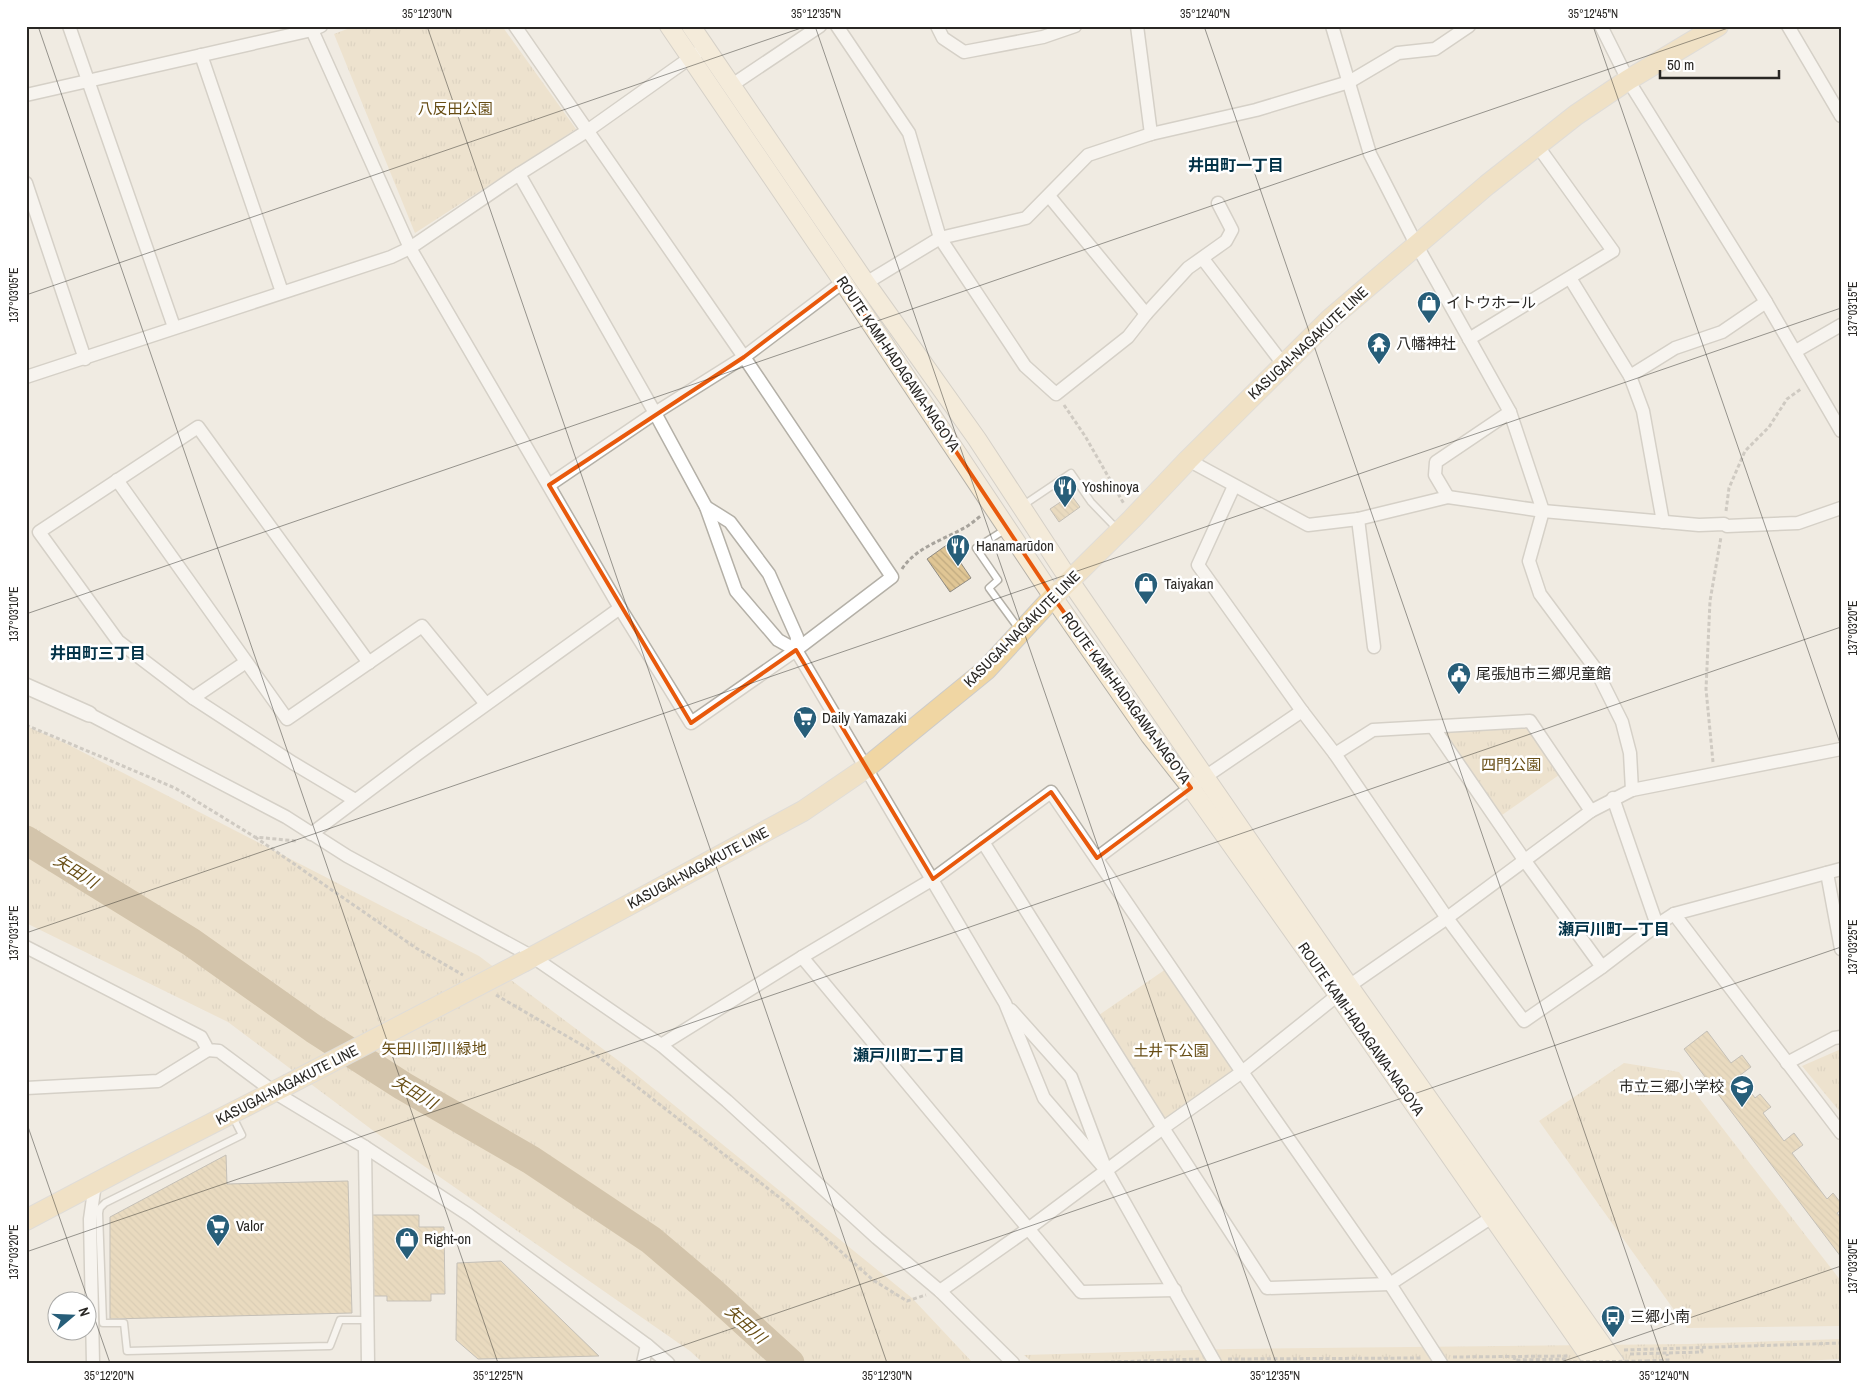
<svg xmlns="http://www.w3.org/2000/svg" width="1867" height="1389" viewBox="0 0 1867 1389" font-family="'Archivo Narrow','Noto Sans JP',sans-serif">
<defs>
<pattern id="grass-tufts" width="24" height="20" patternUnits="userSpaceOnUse" patternTransform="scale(1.25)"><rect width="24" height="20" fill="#e9d7b6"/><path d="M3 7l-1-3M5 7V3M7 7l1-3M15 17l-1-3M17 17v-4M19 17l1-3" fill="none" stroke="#c8b99c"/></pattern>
<pattern id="building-back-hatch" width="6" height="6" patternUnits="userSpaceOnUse" patternTransform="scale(1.25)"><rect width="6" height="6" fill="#e0c695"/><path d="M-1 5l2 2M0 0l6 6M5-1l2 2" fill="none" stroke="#c0aa80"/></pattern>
</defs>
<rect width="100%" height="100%" fill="#f0ebe2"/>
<!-- grass -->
<g fill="url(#grass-tufts)">
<path d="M355,26H502L576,129L415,233L334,34Z"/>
<path d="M26,726L65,743L479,956L627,1067L912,1298L973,1363H703L690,1351L375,1132L228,1022L26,923Z"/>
<path d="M1528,726L1559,775L1502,815L1444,731Z"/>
<path d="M1166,969L1233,1070L1165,1119L1099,1015Z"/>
<path d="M1841,1049V1113L1802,1066Z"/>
<path d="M1624,1063L1679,1072L1841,1281V1326L1687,1328L1539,1121Z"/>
<path d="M1841,1339V1359L1765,1363H1033L1024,1355L1230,1349L1688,1344Z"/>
</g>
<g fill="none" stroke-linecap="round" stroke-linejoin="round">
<!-- river -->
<path stroke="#b09668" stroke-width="29" d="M26,840L191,942L314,1029L403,1086L531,1160L651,1240L710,1290L790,1363"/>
</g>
<!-- building -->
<g fill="url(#building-back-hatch)" stroke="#8f8b83">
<path d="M1071,495L1080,507L1059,522L1050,509Z"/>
<path d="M948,544L971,578L950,592L927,559Z"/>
<path d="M1707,1031L1731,1063L1742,1055L1751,1067L1739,1076L1755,1098L1760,1094L1771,1107L1763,1113L1784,1141L1794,1133L1803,1145L1792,1153L1827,1199L1833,1193L1841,1203V1210L1837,1213L1841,1218V1257L1684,1049Z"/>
<path d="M226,1155L227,1184L348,1181L352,1313L110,1319V1217Z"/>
<path d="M370,1215H419V1227H444L445,1294H431V1301H387V1296H371Z"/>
<path d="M501,1261L599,1356L478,1359L456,1340L457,1263Z"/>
</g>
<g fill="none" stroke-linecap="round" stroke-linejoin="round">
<!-- service casing -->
<g stroke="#b4b0a7" stroke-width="9">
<g id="service">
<path d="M1022,506L1071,473L1091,502L1117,529"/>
<path d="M1006,529L976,548L998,580L989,588L1019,629"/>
<path d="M232,1115L242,1135L105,1203L100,1208L99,1213L103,1323H124L127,1351L330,1346L340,1320H368"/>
</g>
</g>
<!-- minor casing -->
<g stroke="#b4b0a7" stroke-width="15">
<g id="minor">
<path d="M69,26L174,327"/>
<path d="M837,26L909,133L940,238L1025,366L1056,394L1128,337L1146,314L1188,268L1226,241L1232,230L1218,203"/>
<path d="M937,26L943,38L964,52L1043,37L1075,26"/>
<path d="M1137,26L1151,134"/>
<path d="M1332,26L1370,154L1416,244L1510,412L1543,511L1529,561L1540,594L1595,668L1622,722L1630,753L1632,790"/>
<path d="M1601,26L1628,80L1766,302L1841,431"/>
<path d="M1788,26L1841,116"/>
<path d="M312,30L410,248L620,608L691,723L796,650L892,577L744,357L515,26"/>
<path d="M201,55L282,292"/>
<path d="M732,85L820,26"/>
<path d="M26,95L312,30L321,26"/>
<path d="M519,174L655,413L706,507L736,591L778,640L796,650L1005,1003L1044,1098L1106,1170"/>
<path d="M26,183L85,359"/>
<path d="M1049,196L1146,314"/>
<path d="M1203,259L1283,364"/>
<path d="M1570,278L1630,376L1643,411L1663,522"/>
<path d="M866,283L940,238L1026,218L1088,155L1151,134L1256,110L1349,82L1398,53L1435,49L1469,26"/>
<path d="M1469,339L1613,251L1537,145"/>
<path d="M1796,351L1841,325"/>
<path d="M1630,376L1675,348L1722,332L1766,302"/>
<path d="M26,377L391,257L410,248L519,174L587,131L697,53"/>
<path d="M1188,460L1308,525L1358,519L1448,497L1543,511L1699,525L1724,524L1727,526L1798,523L1841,508"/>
<path d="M117,480L287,719L422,626L486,704"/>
<path d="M549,485L655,413L744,357L843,282"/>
<path d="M1234,486L1198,565L1302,711L1335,754L1447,918L1524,1021L1602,967L1657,925L1674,914L1841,869"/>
<path d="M1448,497L1435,475L1436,462L1510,412"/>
<path d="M706,507L730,522L769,574L797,637L796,650"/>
<path d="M1358,519L1374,647"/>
<path d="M246,662L193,698L118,641L39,532L198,427L369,663"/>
<path d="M193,698L293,763L355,800"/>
<path d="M89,714L286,817L347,856L533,957L661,1045L727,1101L877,1238L940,1291L1013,1363"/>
<path d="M1433,727L1525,861L1602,967"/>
<path d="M1335,754L1373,730L1530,721L1591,811"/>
<path d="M1613,798L1657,925"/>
<path d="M311,834L416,755L620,608"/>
<path d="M983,842L1163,1128L1267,1288L1390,1284L1492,1217"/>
<path d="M1097,858L1205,777L1302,711"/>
<path d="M1827,873L1841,949"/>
<path d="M1674,914L1841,1133"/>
<path d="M26,947L201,1037L208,1050L219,1051L274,1092L365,1147L469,1215L647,1345L668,1363"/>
<path d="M802,957L1081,1292L1175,1290"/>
<path d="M1011,1010L1071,1077L1106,1170L1215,1363"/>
<path d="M661,1045L802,957L933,879L1051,792L1242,1072L1390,1284L1441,1363"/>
<path d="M1787,1063L1834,1038L1841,1037"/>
<path d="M26,1088L158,1081L208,1050"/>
<path d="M365,1147L368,1363"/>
<path d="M940,1291L1028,1229L1163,1128L1242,1072L1349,986L1447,918L1591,811L1632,790L1841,749"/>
<path d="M93,1363L90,1219L95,1184"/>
<path d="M643,1363L647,1345"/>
</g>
</g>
<!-- tertiary casing -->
<g stroke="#b4b0a7" stroke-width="18">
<path id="tertiary" d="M26,686L89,714"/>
</g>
<!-- secondary casing -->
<g stroke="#b4b0a7" stroke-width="20">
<g id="secondary">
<path d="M669,26L843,282L1053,597L1150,736L1191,788L1338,995L1594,1363"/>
<path d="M691,26L866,283L977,439L1070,581L1349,986L1615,1363"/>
</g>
</g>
<!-- primary casing -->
<g stroke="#cccbca" stroke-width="22">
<g id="primary">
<path d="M525,961L803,811L866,768L986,670L1053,597L1132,519L1188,460L1330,319L1487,185L1576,115L1628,80L1718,26"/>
<path d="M26,1220L134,1163L287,1085"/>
</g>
</g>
<!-- path -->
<g stroke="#a7a39c" stroke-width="3" stroke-dasharray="4 2.5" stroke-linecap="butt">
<path d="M1064,405L1085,436L1124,504"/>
<path d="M1726,511L1729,488L1745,451L1769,427L1787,399L1801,389"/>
<path d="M902,569C915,548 943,540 964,528C970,525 975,520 981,516"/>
<path d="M26,725L175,788L255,837L296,841"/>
<path d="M1713,762L1706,689L1710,601L1721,537"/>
<path d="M255,837L416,948L463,975"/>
<path d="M496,995L587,1048L784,1201L873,1280L907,1301L926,1295"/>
<path d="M1624,1350L1841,1343"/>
<path d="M1630,1354L1702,1352L1701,1347"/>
<path d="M1515,1356L1514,1360L1567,1359"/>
<path d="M1453,1357L1569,1356"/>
<path d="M1228,1359L1421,1358"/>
<path d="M1646,1361L1668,1360L1667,1354"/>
<path d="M1085,1363L1199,1359"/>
<path d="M1548,1363L1573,1362"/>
</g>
<!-- service -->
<use href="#service" stroke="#fff" stroke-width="6"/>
<!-- minor -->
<use href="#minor" stroke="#fff" stroke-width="12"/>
<!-- tertiary -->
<use href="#tertiary" stroke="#fff" stroke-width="15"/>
<!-- secondary -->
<use href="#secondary" stroke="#f8ead1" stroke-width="18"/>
<!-- primary -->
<use href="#primary" stroke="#f0d6a3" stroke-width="20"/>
<!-- primary-bridge casing -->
<g stroke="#cccbca" stroke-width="22" stroke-linecap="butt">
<path id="primary-bridge" d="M287,1085L525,961"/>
</g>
<!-- path-bridge -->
<path stroke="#a7a39c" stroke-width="3" stroke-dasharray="4 2.5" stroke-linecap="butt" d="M1573,1362L1646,1361"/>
<!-- primary-bridge -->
<use href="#primary-bridge" stroke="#f0d6a3" stroke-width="20"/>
</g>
<!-- marked area -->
<path d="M0 0H1867V1389H0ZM843,282L1053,597L1191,788L1097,858L1051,792L933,879L796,650L691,723L549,485L744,357Z" fill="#f0ebe2" fill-opacity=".55" fill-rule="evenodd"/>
<path fill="none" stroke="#e8590c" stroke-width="4" stroke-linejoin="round" d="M843,282L1053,597L1191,788L1097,858L1051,792L933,879L796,650L691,723L549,485L744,357Z"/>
<!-- ticks -->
<path fill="none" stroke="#292724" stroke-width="1" stroke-opacity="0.45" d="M38,26L498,1363M427,26L887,1363M815,26L1276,1363M1204,26L1664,1363M1593,26L1841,746M26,295L807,26M26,614L1734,26M26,933L1841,308M26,1121L110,1363M26,1252L1841,627M632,1363L1841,947M1558,1363L1841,1266"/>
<!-- icons -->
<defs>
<g id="shop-pin" transform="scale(1.25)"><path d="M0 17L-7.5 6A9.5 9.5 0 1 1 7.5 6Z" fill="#275e79" stroke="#fff"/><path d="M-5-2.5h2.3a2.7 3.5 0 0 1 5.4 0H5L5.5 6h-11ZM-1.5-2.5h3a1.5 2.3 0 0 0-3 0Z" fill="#fff"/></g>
<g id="temple-pin" transform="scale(1.25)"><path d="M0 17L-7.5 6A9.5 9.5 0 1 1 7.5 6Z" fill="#275e79" stroke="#fff"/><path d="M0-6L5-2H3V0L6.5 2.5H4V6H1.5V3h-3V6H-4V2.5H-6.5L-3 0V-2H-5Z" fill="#fff"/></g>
<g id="restaurant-pin" transform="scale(1.25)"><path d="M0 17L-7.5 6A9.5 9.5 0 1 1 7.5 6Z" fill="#275e79" stroke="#fff"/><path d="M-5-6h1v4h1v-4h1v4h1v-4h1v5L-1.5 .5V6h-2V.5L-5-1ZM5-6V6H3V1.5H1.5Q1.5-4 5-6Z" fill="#fff"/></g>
<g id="civic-pin" transform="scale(1.25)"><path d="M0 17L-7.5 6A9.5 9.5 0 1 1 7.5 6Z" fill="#275e79" stroke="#fff"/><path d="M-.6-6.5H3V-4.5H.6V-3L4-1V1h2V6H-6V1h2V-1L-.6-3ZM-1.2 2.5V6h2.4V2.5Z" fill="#fff"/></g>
<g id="supermarket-pin" transform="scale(1.25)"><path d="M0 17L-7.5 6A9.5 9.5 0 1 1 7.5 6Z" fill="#275e79" stroke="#fff"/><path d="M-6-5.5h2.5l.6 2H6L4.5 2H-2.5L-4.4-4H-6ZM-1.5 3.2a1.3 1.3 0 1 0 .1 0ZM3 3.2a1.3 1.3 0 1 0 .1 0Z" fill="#fff"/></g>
<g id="school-pin" transform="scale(1.25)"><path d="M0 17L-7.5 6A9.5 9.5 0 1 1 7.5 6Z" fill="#275e79" stroke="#fff"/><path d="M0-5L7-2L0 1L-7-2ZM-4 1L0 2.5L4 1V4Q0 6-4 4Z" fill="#fff"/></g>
<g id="bus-pin" transform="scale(1.25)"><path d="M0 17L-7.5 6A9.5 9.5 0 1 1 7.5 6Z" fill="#275e79" stroke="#fff"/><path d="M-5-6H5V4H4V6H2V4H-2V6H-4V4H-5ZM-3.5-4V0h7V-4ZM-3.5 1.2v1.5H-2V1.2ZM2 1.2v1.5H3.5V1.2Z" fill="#fff"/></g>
</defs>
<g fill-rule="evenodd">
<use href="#shop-pin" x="1429" y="303"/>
<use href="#temple-pin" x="1379" y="344"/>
<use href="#restaurant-pin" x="1065" y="487"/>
<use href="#restaurant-pin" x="958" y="546"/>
<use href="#shop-pin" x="1146" y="584"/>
<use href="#civic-pin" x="1459" y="674"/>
<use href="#supermarket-pin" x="805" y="718"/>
<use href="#school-pin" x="1742" y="1087"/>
<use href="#supermarket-pin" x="218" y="1226"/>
<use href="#shop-pin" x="407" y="1239"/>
<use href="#bus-pin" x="1613" y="1317"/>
</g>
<g text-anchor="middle" stroke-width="5" stroke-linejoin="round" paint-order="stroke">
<!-- park labels -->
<g font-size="15" fill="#674d14" stroke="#fff">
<text x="455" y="114">八反田公園</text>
<text x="1511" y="770">四門公園</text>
<text x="434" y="1054">矢田川河川緑地</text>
<text x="1171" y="1056">土井下公園</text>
</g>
<!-- poi labels -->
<g font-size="15" fill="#292724" stroke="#fff" text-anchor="start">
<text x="1446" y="308">イトウホール</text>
<text x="1396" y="349">八幡神社</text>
<text x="1082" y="492">Yoshinoya</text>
<text x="976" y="551">Hanamarūdon</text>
<text x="1164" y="589">Taiyakan</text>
<text x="1476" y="679">尾張旭市三郷児童館</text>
<text x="822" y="723">Daily Yamazaki</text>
<text x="1724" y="1092" text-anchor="end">市立三郷小学校</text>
<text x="236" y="1231">Valor</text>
<text x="424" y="1244">Right-on</text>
<text x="1630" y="1322">三郷小南</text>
</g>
<!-- street labels -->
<g font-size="15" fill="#292724" stroke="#fff">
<text transform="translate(1308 343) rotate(-43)" y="5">KASUGAI-NAGAKUTE LINE</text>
<text transform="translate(898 364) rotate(56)" y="5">ROUTE KAMI-HADAGAWA-NAGOYA</text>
<text transform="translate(1022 629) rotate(-45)" y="5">KASUGAI-NAGAKUTE LINE</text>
<text transform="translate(1126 698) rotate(54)" y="5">ROUTE KAMI-HADAGAWA-NAGOYA</text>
<text transform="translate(698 868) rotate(-28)" y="5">KASUGAI-NAGAKUTE LINE</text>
<text transform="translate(1361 1029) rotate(55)" y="5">ROUTE KAMI-HADAGAWA-NAGOYA</text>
<text transform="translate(287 1085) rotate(-27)" y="5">KASUGAI-NAGAKUTE LINE</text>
</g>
<!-- neighbourhood labels -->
<g font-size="16" font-weight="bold" fill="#023247" stroke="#fff">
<text x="1236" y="171">井田町一丁目</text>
<text x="98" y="659">井田町三丁目</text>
<text x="1614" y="935">瀬戸川町一丁目</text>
<text x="909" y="1061">瀬戸川町二丁目</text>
</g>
<!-- water labels -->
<g font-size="16" font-style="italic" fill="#684e15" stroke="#fff">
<text transform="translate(76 871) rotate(32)" y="6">矢田川</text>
<text transform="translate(415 1092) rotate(31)" y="6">矢田川</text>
<text transform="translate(746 1324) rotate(42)" y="6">矢田川</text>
</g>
</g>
<!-- border -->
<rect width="1867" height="1389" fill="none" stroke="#ffffff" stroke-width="55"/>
<!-- north arrow -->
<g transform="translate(72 1316) rotate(71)"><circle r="24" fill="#ffffff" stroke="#a9a9a7"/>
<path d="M0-4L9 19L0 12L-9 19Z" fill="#275e79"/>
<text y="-8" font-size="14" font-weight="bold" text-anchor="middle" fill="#292724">N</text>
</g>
<!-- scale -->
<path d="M1660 70v8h119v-8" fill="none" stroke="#292724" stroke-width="2.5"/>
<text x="1667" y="70" font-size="15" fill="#292724" stroke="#ffffff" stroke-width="4" paint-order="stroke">50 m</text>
<rect x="28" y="28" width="1812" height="1334" fill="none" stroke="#292724" stroke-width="2"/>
<g font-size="12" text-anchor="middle" fill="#292724">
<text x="427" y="18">35°12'30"N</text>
<text x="816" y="18">35°12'35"N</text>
<text x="1205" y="18">35°12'40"N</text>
<text x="1593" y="18">35°12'45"N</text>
<text transform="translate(14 295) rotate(-90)" y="4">137°03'05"E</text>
<text transform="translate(1853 309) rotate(-90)" y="4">137°03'15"E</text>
<text transform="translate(14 614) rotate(-90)" y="4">137°03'10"E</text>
<text transform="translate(1853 628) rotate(-90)" y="4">137°03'20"E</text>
<text transform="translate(14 933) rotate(-90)" y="4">137°03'15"E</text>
<text transform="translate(1853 947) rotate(-90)" y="4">137°03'25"E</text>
<text transform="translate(14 1252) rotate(-90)" y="4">137°03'20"E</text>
<text transform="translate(1853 1266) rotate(-90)" y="4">137°03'30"E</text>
<text x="109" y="1380">35°12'20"N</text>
<text x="498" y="1380">35°12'25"N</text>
<text x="887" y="1380">35°12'30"N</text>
<text x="1275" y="1380">35°12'35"N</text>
<text x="1664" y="1380">35°12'40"N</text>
</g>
</svg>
